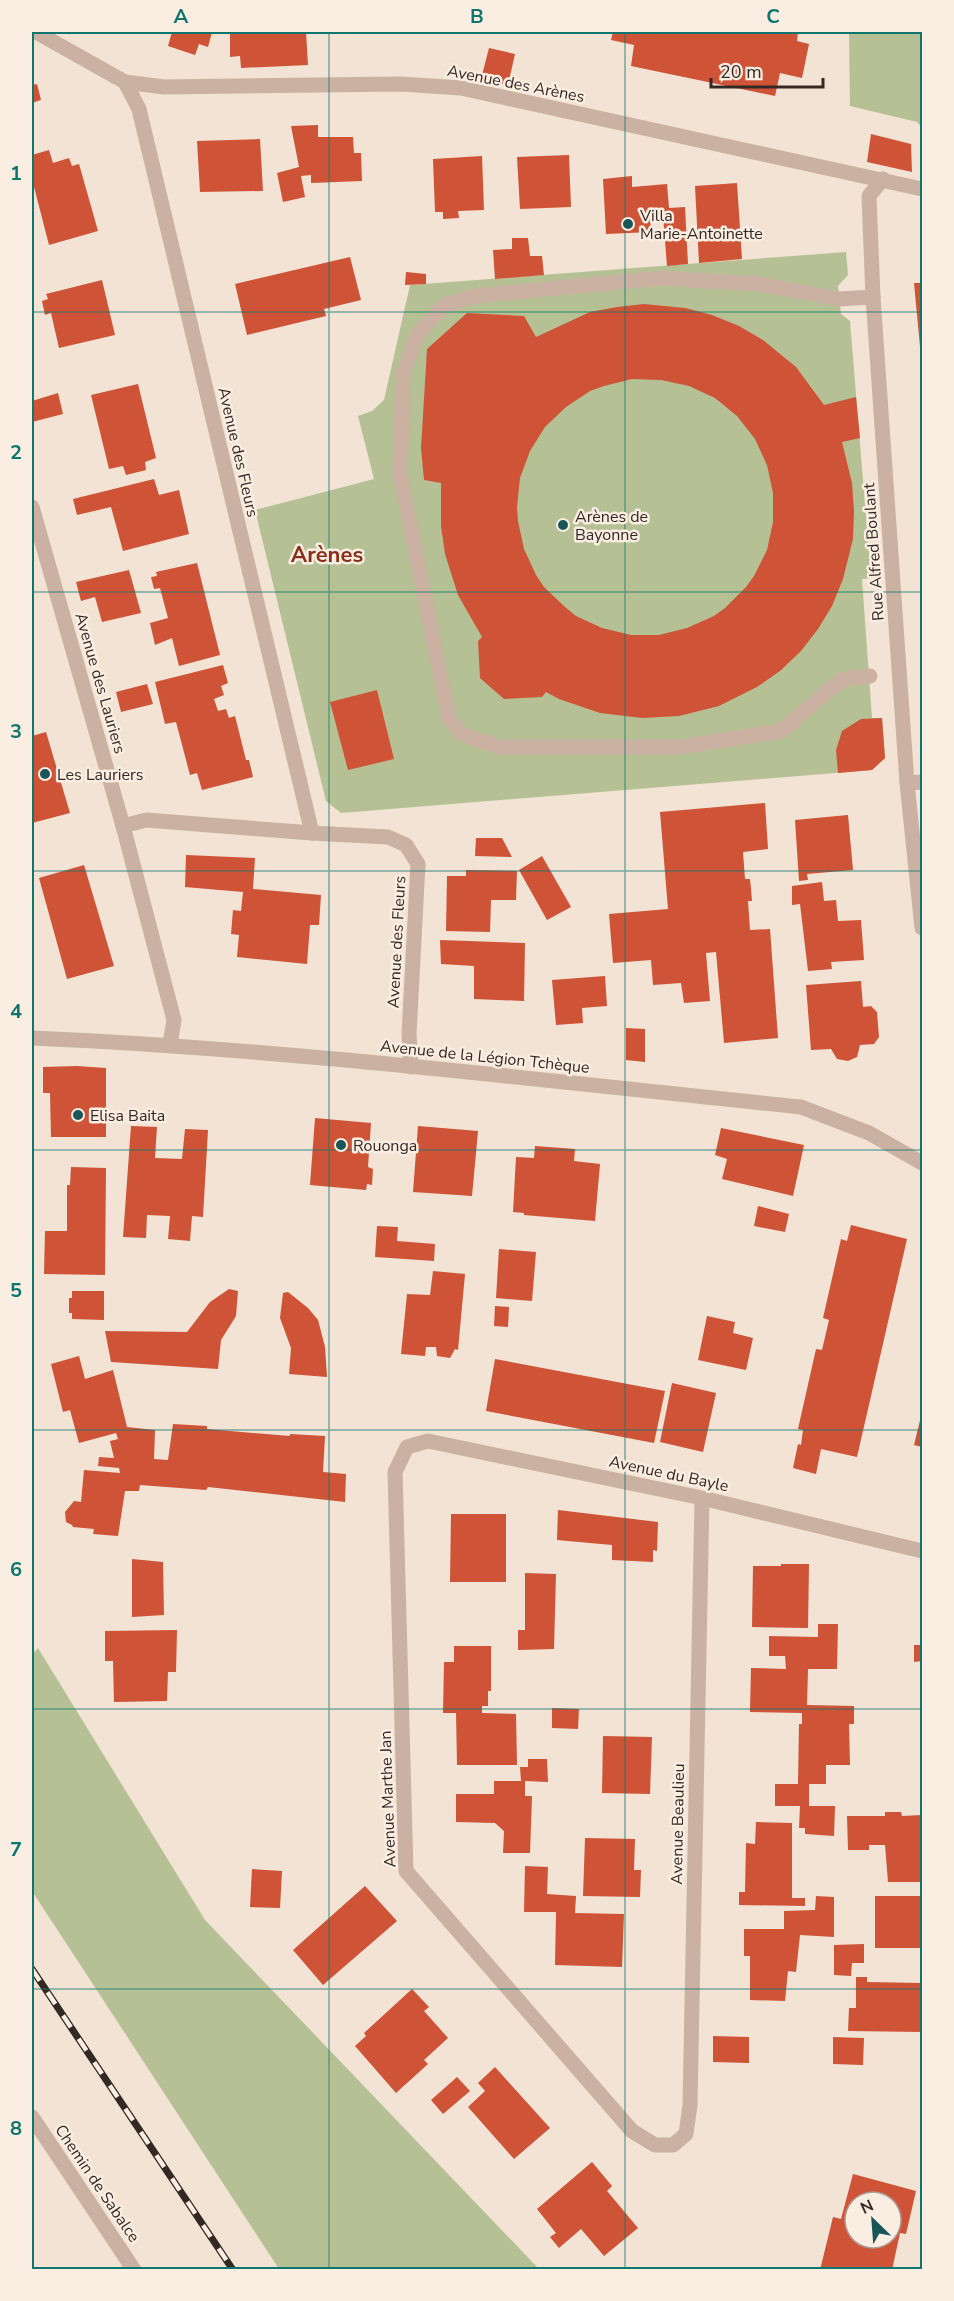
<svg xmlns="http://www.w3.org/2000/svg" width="954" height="2301" viewBox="0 0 954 2301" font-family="'Nunito Sans',sans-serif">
<rect width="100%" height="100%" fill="#f2e3d5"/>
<!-- green -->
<g fill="#b5c194">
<path d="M849,32H922V128L917,122L850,106Z"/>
<path d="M846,252L848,275L838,286L841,314L850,321L871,578L862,579L872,718H882L885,758L872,770L341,813L326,801L255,510L374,479L358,416L372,411L384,400L410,285Z"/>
<path d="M38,1648L205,1920L539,2269H279L32,1891V1655Z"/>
</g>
<!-- building -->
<g fill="#ce5337" fill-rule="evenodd">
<path d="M172,32H212L208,47L199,44L195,55L168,46Z"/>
<path d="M230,32H306L308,65L241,68L240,56L230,57Z"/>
<path d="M613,32H798L797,41L809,44L802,78L780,73L775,96L631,66L634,45L611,40Z"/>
<path d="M489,48L515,54L508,85L481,79Z"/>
<path d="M37,84L41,100L32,103V85Z"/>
<path d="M318,125V137H353L354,153H361L362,181L311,183V175L301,176L305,197L283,202L277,173L299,167L291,126Z"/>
<path d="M871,134L911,144L912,172L867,162Z"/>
<path d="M260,139L263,191L200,192L197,141Z"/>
<path d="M49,150L53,163L69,158L72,166L79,164L98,231L49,245L32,179V155Z"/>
<path d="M569,155L571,207L520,209L517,157Z"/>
<path d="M482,156L484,210L458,211L459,218L443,219V212H435L433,159Z"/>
<path d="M632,176V187L667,184L669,208L685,207L688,264L667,266L663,216L650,217L651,232L606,234L603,179Z"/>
<path d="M737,183L742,259L699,263L695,186Z"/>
<path d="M512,238H528L530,256H542L544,275L495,279L493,250L512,249Z"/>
<path d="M350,257L361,300L324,309L326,316L247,335L235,284Z"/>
<path d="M406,272L426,274V284L405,285Z"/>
<path d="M102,280L115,335L59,348L51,313L45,315L42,301L48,299L46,294Z"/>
<path d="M914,283H922V357H921Z"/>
<path d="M644,304L685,308L712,315L739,326L763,340L796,367L824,405L856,397L860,438L842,442L852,483L854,511L853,539L843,579L832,606L818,629L801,651L780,671L757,687L719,706L679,716L642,718L600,713L559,699L546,692L542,697L504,699L480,678L478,641L482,637L458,595L445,554L441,526V483L424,480L421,448L427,349L467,313L524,316L536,337L590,312L617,307ZM632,379L661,380L689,386L715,398L737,416L755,439L767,465L773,493V522L767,550L754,576L746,587L725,608L714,616L687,628L659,635H631L602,628L576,616L565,607L544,587L536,575L524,549L518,521L517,507L520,478L530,451L545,427L566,407L590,391L604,386Z"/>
<path d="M138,384L156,458L145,462L146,470L126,475L123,466L109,469L91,395Z"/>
<path d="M58,393L63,414L32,422V401Z"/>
<path d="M154,479L159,495L179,490L189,534L123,551L111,507L77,515L73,499Z"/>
<path d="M197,563L220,655L179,666L172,638L155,645L150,623L168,618L160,588L154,589L151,577L157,576L156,572Z"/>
<path d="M129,570L141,613L102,622L95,597L81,601L76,582Z"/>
<path d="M223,665L228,683L221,686L224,695L214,699L218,711L226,709L229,718L235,716L246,760H249L253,777L202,790L197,773L190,775L176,722L165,724L155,682Z"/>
<path d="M147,684L153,704L121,712L116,692Z"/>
<path d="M377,690L394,759L348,770L330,702Z"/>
<path d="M882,718L885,758L872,770L838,773L836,750L842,731L861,719Z"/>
<path d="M46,732L70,813L32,823V736Z"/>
<path d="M765,803L768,849L743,852L745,879H750L751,889L752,901H748L750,930L770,929L778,1038L724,1043L716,952L706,953L710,1001L684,1003L681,983L653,985L651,960L613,963L609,914L668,909L660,812Z"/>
<path d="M848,815L853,870L807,874L808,880L799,881L795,820Z"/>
<path d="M476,838H502L512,857L475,856Z"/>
<path d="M186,855L255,858L253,889L321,895L319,925H310L307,964L237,957L239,935L231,934L233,910L241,911L243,892L185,887Z"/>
<path d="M542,856L571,907L547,920L519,870Z"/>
<path d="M84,865L114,966L67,979L39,878Z"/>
<path d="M466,870L517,871L516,900H491L490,932L446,931L447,876H466Z"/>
<path d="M822,882L824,901L836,900L838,921L861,920L864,960L831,962L832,969L808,971L800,904L792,905V886Z"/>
<path d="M440,940L525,943L524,1001L474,999V966L441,964Z"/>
<path d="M605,976L607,1006L582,1008L583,1023L556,1025L552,980Z"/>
<path d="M861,981L863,1007L871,1006L877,1012L879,1037L874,1044L860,1045L857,1057L848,1061L837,1059L831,1049L811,1050L806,985Z"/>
<path d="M626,1028L645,1029V1062L626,1060Z"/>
<path d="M77,1066L106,1068V1137H51L50,1093H43V1067Z"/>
<path d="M315,1118L371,1123L368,1167L373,1169L372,1185L367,1184L366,1190L310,1185Z"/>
<path d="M131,1126L157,1127L155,1158L182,1159L185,1129L208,1130L203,1217L192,1216L190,1241L168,1239L170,1216L147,1215L146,1238L123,1237Z"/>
<path d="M418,1126L478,1131L472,1196L413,1192Z"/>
<path d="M721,1128L804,1145L793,1196L722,1179L727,1159L715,1155Z"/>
<path d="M535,1146L575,1149L574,1161L600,1164L595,1221L524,1215V1213L513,1212L516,1157L534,1158Z"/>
<path d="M71,1167L106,1168L105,1275L44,1274L45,1231H67V1185H70Z"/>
<path d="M758,1206L789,1214L785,1232L754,1226Z"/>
<path d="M851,1225L907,1239L857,1457L821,1449L816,1474L793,1468L798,1444L801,1445L803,1430L798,1429L816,1349L822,1350L829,1320L823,1318L841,1239L847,1241Z"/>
<path d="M377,1226L398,1227L397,1241L435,1244L434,1261L375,1257Z"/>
<path d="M499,1249L536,1252L532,1301L496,1298Z"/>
<path d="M433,1271L465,1274L458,1350L455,1349L450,1358L437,1356L436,1347H426L425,1356L401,1354L407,1294L430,1295Z"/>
<path d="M229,1289L238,1291L236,1316L221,1340L218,1369L111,1362L105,1331L187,1332L210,1302Z"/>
<path d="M72,1291H104V1320L72,1319V1313H69V1298H72Z"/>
<path d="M288,1292L308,1308L318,1320L325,1347L327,1377L289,1374L291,1348L280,1318L283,1293Z"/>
<path d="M495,1306L509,1307L508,1327L494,1326Z"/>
<path d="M707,1316L735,1322L733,1333L753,1338L746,1370L698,1360Z"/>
<path d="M79,1356L85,1379L113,1370L127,1427L155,1430L154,1459L168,1460L173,1424L207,1426V1429L290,1436V1434L325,1436L323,1472L346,1474L345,1502L208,1487L206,1490L140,1485L139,1491H125L118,1536L93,1534L94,1529L73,1527L72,1525L66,1522L65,1512L74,1501L81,1502L84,1470L120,1473L119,1468L98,1466L99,1457L114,1458L110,1441L118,1439L116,1433L79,1443L70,1410L63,1412L51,1364Z"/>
<path d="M495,1359L665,1391L654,1443L486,1411Z"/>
<path d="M672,1383L716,1393L703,1452L660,1442Z"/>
<path d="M922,1412V1447L914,1445Z"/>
<path d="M558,1510L658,1522L657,1551L653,1550V1562L612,1560V1545L557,1540Z"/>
<path d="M451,1514H506V1582H450Z"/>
<path d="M132,1559L163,1562L164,1615L132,1617Z"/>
<path d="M781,1564H809L808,1628L752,1627L753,1566H781Z"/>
<path d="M525,1573L556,1574L554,1649L518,1650V1630H525Z"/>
<path d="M818,1624H838L837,1669H808L807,1705L854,1706V1724H849L850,1765H826V1784H809V1806H835L834,1836L805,1834V1828H799L800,1806H775V1784H798L799,1724H802V1713L750,1712L751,1668L786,1669L785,1656H769V1636L818,1637Z"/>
<path d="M177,1630L176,1672H168L167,1701L114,1702L113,1661H105V1631Z"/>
<path d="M914,1645H922V1661L914,1662Z"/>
<path d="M454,1646H491V1691H488V1706H482V1713L516,1714L517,1765H457L456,1713H443L444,1662H454Z"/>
<path d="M552,1708L579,1709L578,1729L552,1728Z"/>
<path d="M603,1736L652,1737L650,1794L602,1793Z"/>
<path d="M528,1759H547L548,1782L525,1781V1796H532L530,1853H503L504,1831L495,1823L456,1822V1794H494V1781H521L520,1767H528Z"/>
<path d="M885,1812H901L902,1816L922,1815V1882H888L885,1845H869V1850H848L847,1816H885Z"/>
<path d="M756,1822L792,1823V1898H805V1906L739,1905V1892H745L746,1843L755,1844Z"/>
<path d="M585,1838L635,1839L634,1870H641L640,1897L583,1896Z"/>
<path d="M525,1866L548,1867L547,1894L576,1896L575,1913L624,1914L622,1967L555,1965L556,1912H524Z"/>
<path d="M252,1869L282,1871L280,1908L250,1907Z"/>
<path d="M365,1886L397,1921L323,1985L293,1950Z"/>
<path d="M816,1896L834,1897V1937L800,1935L796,1972L788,1971L785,2001L750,2000V1956H744V1929H784V1911L815,1910Z"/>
<rect x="875" y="1896" width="47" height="52"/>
<path d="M864,1944V1963H852L851,1976L834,1975V1945Z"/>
<path d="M856,1977H867V1982L922,1983V2032L848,2031L849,2008H856Z"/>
<path d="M412,1989L429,2007L424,2011L448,2038L424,2060L428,2064L396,2093L355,2046L366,2036L364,2033Z"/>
<path d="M713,2036L749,2037V2063L713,2062Z"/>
<path d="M833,2037L864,2038L863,2065L833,2064Z"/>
<path d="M495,2067L550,2128L514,2159L468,2107L485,2091L478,2083Z"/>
<path d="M457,2077L470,2091L443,2114L431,2100Z"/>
<path d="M592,2162L612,2186L607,2191L638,2228L604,2256L581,2229L559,2248L550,2237L556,2233L537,2209Z"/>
<path d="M853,2174L916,2191L906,2234L900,2233L892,2270H820L833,2217L841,2219ZM855,2202H891V2238H855Z"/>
</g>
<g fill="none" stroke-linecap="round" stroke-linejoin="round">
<!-- pedestrian -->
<path stroke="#cab1a1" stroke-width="15" d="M870,676L842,679L781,731L680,747H498L462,734L449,719L400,474L403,373L418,334L445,305L474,296L661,278L759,284L839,299L873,297"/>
<!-- minor -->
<g stroke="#cab1a1" stroke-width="15">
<path d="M36,32L125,82L164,87L401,84L461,88L922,189"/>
<path d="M125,82L139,109L312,833"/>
<path d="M883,179L869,196L873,297L907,783L922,928"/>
<path d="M32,507L123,826L174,1020L170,1044"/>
<path d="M907,783L922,782"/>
<path d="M123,826L146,820L312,833L388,837L406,845L418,864L409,1034L411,1067"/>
<path d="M702,1498L690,2105L686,2134L673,2145H655L632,2131L406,1871L395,1472L407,1447L428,1441L702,1498L922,1551"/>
<path d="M32,2117L134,2270"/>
</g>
<!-- tertiary -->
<path stroke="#cab1a1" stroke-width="15" d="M32,1038C289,1049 545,1081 801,1107L869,1133L922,1163"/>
<!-- rail casing -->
<g stroke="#342824" stroke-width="7">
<path id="rail" d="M32,1969L233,2270"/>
</g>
<!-- rail -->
<use href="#rail" stroke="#faede1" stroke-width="4.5" stroke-dasharray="14" stroke-linecap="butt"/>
</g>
<!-- grid -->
<path fill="none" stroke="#0f766e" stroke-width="1.5" stroke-opacity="0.55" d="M329,32V2270M625,32V2270M32,312H922M32,592H922M32,871H922M32,1150H922M32,1430H922M32,1709H922M32,1989H922"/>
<!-- markers -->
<g fill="#185657" stroke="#faede1" stroke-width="2">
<circle cx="628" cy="224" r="6"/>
<circle cx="563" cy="525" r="6"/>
<circle cx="45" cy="774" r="6"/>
<circle cx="78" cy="1115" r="6"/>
<circle cx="341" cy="1145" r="6"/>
</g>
<g text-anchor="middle" stroke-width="5" stroke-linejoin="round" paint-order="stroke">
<!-- street labels -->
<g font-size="16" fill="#342824" stroke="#faede1">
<text transform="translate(516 83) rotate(11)" y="6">Avenue des Arènes</text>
<text transform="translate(239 452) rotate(77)" y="6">Avenue des Fleurs</text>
<text transform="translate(873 552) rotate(-94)" y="6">Rue Alfred Boulant</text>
<text transform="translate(101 683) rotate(74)" y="6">Avenue des Lauriers</text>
<text transform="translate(396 942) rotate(-87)" y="6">Avenue des Fleurs</text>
<text transform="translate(485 1056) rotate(6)" y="6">Avenue de la Légion Tchèque</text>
<text transform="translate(669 1473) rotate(12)" y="6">Avenue du Bayle</text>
<text transform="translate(387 1799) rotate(-92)" y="6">Avenue Marthe Jan</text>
<text transform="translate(677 1824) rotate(-89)" y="6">Avenue Beaulieu</text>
<text transform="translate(98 2183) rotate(56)" y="6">Chemin de Sabalce</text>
</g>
<!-- poi labels -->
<g font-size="16" fill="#342824" stroke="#faede1" text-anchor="start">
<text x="640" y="221">Villa<tspan x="640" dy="18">Marie-Antoinette</tspan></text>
<text x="575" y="522">Arènes de<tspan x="575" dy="18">Bayonne</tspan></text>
<text x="57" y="780">Les Lauriers</text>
<text x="90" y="1121">Elisa Baita</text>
<text x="353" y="1151">Rouonga</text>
</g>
<!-- district labels -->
<g font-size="22" font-weight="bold" fill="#872d18" stroke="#faede1">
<text x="327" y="562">Arènes</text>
</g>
</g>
<!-- border -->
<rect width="954" height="2301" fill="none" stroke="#faede1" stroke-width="66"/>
<!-- north arrow -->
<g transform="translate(873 2220) rotate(335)"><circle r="28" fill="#faede1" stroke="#ab9e95" stroke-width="1.5"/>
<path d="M0-4.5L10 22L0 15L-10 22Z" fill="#185657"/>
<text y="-9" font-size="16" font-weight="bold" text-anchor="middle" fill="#342824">N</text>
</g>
<!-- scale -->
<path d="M711 78v9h112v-9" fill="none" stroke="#342824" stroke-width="3"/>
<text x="720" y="78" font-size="18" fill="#342824" stroke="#faede1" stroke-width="4.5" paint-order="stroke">20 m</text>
<rect x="33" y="33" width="888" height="2235" fill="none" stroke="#0f766e" stroke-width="2"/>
<g font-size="20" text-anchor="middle" font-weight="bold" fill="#0f766e">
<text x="181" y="23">A</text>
<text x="477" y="23">B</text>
<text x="773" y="23">C</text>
<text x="16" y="180">1</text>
<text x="16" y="459">2</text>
<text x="16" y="738">3</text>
<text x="16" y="1018">4</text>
<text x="16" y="1297">5</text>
<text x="16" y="1576">6</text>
<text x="16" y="1856">7</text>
<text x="16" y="2135">8</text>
</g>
</svg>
